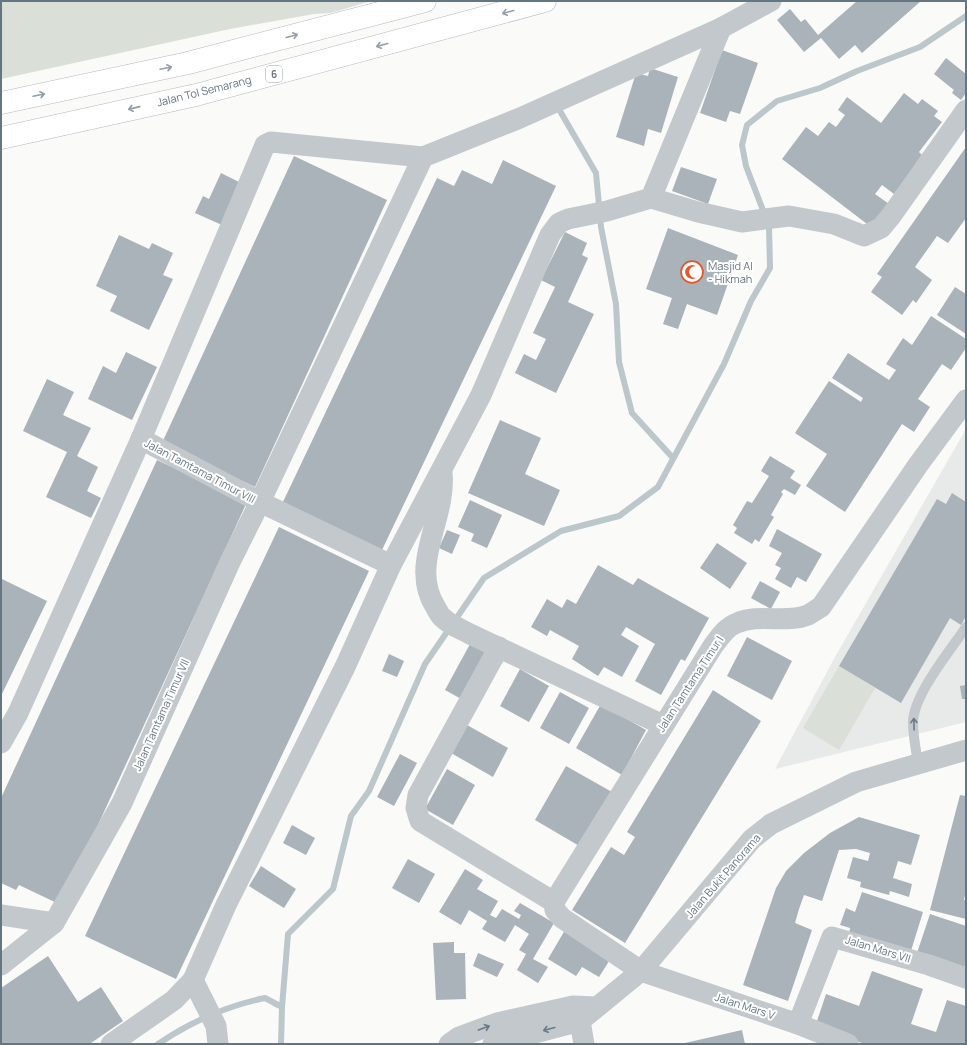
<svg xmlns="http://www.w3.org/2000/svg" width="967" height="1045" viewBox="0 0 967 1045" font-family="Manrope,sans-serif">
<rect width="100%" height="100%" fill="#fafaf8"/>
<!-- built -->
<path fill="#e8e9e9" d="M966,429V722L775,769L835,657Z"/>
<!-- green -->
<g fill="#dadfd7">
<path d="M1,1H371L331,13L314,14L230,29L1,79Z"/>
<path d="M839,666L875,688L839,750L803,728Z"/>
</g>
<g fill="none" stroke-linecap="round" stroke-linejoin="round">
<!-- stream -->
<g stroke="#bbc7cb" stroke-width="6">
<path d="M560,111L596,173L601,227L616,304L619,362L632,413L673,458"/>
<path d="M158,1044C192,1021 226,1006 265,998L282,1007"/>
<path d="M281,1044L282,1007L288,934L333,889L351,816L369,791L425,664L484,578L561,531L619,516L658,487L724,364L751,301L770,268L769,226L746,166L742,145L747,125L777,101L820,88L857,71L920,47L966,16"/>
</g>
</g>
<!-- building -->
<g fill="#aab3b9">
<path d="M857,1H921L862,53L855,45L839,59L821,38L804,52L777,20L790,9L801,22L805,19L818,35Z"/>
<path d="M722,50L758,63L740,114L730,111L726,122L700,113Z"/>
<path d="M946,58L966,74V93L961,100L952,93L954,90L934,74Z"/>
<path d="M650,68L678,77L661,133L648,129L644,146L616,137L636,73L648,76Z"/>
<path d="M904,93L918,104L922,99L938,111L934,116L942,122L919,152L923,156L894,194L882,185L875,194L889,204L871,227L782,159L806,127L818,136L829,122L836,127L845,115L838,110L847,97L881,123Z"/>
<path d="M966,147V218L948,243L937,236L915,267L932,280L916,303L913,300L902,315L871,292L882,277L877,274Z"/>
<path d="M294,156L387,200L255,487L162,443Z"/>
<path d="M503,160L556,186L381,552L282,504L437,178L454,186L462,170L492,184Z"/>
<path d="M681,167L717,179L708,204L672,191Z"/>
<path d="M221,173L241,183L222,225L195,213L203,196L209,199Z"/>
<path d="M668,228L738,255L717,315L687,304L678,329L663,324L672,298L646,289Z"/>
<path d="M565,232L587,243L582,255L588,258L568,302L594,314L556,393L515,373L524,354L536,360L546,339L533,333L555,287L541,280Z"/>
<path d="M119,235L149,249L152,243L173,253L163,275L173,279L149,330L110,311L117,296L96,286Z"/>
<path d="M955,287L966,294V334L937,315Z"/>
<path d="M931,316L966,339V348L951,370L942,364L918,399L930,407L914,432L902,424L845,512L806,486L827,454L795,433L829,381L861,402L863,398L832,378L848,353L889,380L896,370L886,364L903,338L912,345Z"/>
<path d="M126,352L157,367L132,420L88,399L103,366L116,373Z"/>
<path d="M47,379L74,392L63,415L91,428L77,456L98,467L87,491L101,498L91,518L46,497L67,452L23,431Z"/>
<path d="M500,420L541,438L525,474L560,490L544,526L468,493Z"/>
<path d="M770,456L795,471L790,478L801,485L795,495L784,489L781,492L783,494L771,515L774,517L759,542L755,539L752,544L734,533L737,528L733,525L747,501L752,503L769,476L761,471Z"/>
<path d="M157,460L247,502L61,905L19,885L16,890L1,883V798Z"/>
<path d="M952,493L966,502V616L961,625L950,618L901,703L839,666L937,499L946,504Z"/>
<path d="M470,500L502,515L487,548L471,541L474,534L458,527Z"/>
<path d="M279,527L369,571L176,979L85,936Z"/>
<path d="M777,529L822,554L806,582L797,577L791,588L775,579L781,568L775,565L782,553L769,546Z"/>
<path d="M447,530L460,535L452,554L439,548Z"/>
<path d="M717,543L747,563L730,589L700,568Z"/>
<path d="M598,565L633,585L638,578L709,618L685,661L681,659L661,695L635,681L655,644L626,627L621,635L639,646L622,677L604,667L598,676L572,659L579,646L550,630L547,636L531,627L547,599L562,608L567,599L576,604Z"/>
<path d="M2,579L47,601L1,696V582Z"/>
<path d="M760,581L780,592L771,609L751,598Z"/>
<path d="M747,637L792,661L772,700L727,676Z"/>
<path d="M470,644L488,654L463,700L445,690Z"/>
<path d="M389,654L404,661L397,677L382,671Z"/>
<path d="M520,669L549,686L529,722L500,706Z"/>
<path d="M966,685V699H962L960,686Z"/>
<path d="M713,690L761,721L625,943L572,910L611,847L624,855L635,837L627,832Z"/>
<path d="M560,692L589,708L569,744L540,728Z"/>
<path d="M601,704L646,730L622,775L576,748Z"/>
<path d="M467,725L508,748L493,777L451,753Z"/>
<path d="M400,754L417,763L394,806L377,797Z"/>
<path d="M566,766L612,792L581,847L535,820Z"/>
<path d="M447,769L475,785L453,825L425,809Z"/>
<path d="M960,795L966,796V890L964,900H966V919L930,910Z"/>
<path d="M859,817L920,835L911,865L898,861L893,878L912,884L909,897L890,891L889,895L860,887L861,882L847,878L853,857L868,861L870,853L856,849L839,850L822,901L804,895L799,909L795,923L812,930L788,1001L743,985L776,888L786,871L804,853L830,833Z"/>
<path d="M292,825L315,838L306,855L283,843Z"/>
<path d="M408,859L435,874L419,903L392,888Z"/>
<path d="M261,866L296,889L284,908L249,886Z"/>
<path d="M465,869L483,880L477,889L498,901L490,915L496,918L502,909L519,919L521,915L514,911L520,903L554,923L533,959L548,967L538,983L517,970L526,954L519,950L529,934L515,925L505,942L482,929L487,921L469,910L461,925L439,912Z"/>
<path d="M862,892L923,912L910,954L849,934L850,928L840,925L846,908L855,912Z"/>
<path d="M930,914L966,926V972L916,956Z"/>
<path d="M565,930L611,958L599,977L582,967L576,976L548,959Z"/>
<path d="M454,942V953H465L466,999L436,1000L433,943Z"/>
<path d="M478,953L504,964L497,977L473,966Z"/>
<path d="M48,956L78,1002L101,987L123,1021L91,1043L92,1044H1V988Z"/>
<path d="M872,971L923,989L911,1024L936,1032L947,1000L966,1006V1044H865L815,1027L826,994L859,1006Z"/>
<path d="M742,1030L745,1044H685V1043Z"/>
</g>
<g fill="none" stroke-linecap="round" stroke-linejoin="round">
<!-- motorway casing -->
<g stroke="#b4b9bd" stroke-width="23">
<g id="motorway">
<path d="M1,103L188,63L425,1"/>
<path d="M1,138L196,95L545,1"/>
</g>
</g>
<!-- service -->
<path stroke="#c3c8cc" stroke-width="10" d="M918,763C916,750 913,736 913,723C913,695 950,651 966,627"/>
<!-- minor -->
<g stroke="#c3c8cc" stroke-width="21">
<path d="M651,198L698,212L742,222L789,216L834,224L864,236L881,228L891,216L966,110"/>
<path d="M141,439L260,502L391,565"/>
<path d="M442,473C447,518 408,565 436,608C438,611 440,616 443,618C450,625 461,629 470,634L663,725"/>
<path d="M499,647L418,795L416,808L420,821L554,902"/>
<path d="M1,743L18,713L141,439L265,145L271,142L423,157L520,118L721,28L771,1"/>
<path d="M1,915L54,923"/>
<path d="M1,965L54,923L122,803L230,562L260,502L423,157"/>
<path d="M193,980L216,1026L218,1044"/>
<path d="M574,1008L580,1021L584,1044"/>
<path d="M798,1024L832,937L929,965L966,978"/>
<path d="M111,1044L174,1000L193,980L226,905L345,667L391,565L481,395L550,235L559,223L568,219L607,211L651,198L721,28"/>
<path d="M449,1044L459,1037L497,1023L573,1006L595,1007"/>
<path d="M493,1044L580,1021L641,971L752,839L771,824L856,782L966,750"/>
<path d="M848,1044L798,1024L641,971L562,918L555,910L554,902L713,646C720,637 726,627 737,623C759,613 786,624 808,615C812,613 817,609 821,607L918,465L966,400"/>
</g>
<!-- motorway -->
<use href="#motorway" stroke="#fff" stroke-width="22"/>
</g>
<!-- one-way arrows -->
<defs><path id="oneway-shaft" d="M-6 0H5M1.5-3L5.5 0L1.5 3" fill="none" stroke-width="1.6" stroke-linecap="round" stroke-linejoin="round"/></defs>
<g stroke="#939fa8">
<use href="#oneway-shaft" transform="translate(508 12) rotate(165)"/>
<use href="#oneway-shaft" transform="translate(292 36) rotate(-15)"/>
<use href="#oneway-shaft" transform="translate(382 45) rotate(165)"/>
<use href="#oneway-shaft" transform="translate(166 68) rotate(-12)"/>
<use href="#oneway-shaft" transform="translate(39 95) rotate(-12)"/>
<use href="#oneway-shaft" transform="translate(134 108) rotate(167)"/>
</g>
<g stroke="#6a7a87">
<use href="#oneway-shaft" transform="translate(914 724) rotate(-91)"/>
<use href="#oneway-shaft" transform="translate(484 1028) rotate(-20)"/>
<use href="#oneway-shaft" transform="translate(549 1029) rotate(165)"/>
</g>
<!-- icons -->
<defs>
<g id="mosque-ring" transform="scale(1.15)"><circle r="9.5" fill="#fff" stroke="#e4572e" stroke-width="1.5"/><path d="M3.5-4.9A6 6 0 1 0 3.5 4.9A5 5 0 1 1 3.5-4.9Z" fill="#e4572e"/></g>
</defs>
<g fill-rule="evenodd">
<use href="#mosque-ring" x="692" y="272"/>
</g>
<g text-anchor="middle" stroke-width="4" stroke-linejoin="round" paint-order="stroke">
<!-- shield labels -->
<rect fill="#fff" stroke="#939fa8" stroke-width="1" x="266" y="66" width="16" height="16" rx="3"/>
<g font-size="10" font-weight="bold" fill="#657683">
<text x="274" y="78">6</text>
</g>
<!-- street labels -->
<g font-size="11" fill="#657683" stroke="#fff">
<text transform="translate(204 91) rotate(-14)" y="4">Jalan Tol Semarang</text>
<text transform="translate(200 471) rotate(28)" y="4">Jalan Tamtama Timur VIII</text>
<text transform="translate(690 684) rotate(-57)" y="4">Jalan Tamtama Timur I</text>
<text transform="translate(161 715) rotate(-66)" y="4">Jalan Tamtama Timur VII</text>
<text transform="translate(723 876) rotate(-49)" y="4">Jalan Bukit Panorama</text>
<text transform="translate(878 949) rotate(17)" y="4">Jalan Mars VII</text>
<text transform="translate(745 1006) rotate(18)" y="4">Jalan Mars V</text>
</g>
<!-- poi labels -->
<g font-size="11" fill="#657683" stroke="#fff" text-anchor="start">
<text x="708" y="270">Masjid Al<tspan x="708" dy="13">- Hikmah</tspan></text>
</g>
</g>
<!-- border -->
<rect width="967" height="1045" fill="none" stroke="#657683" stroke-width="4"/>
</svg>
